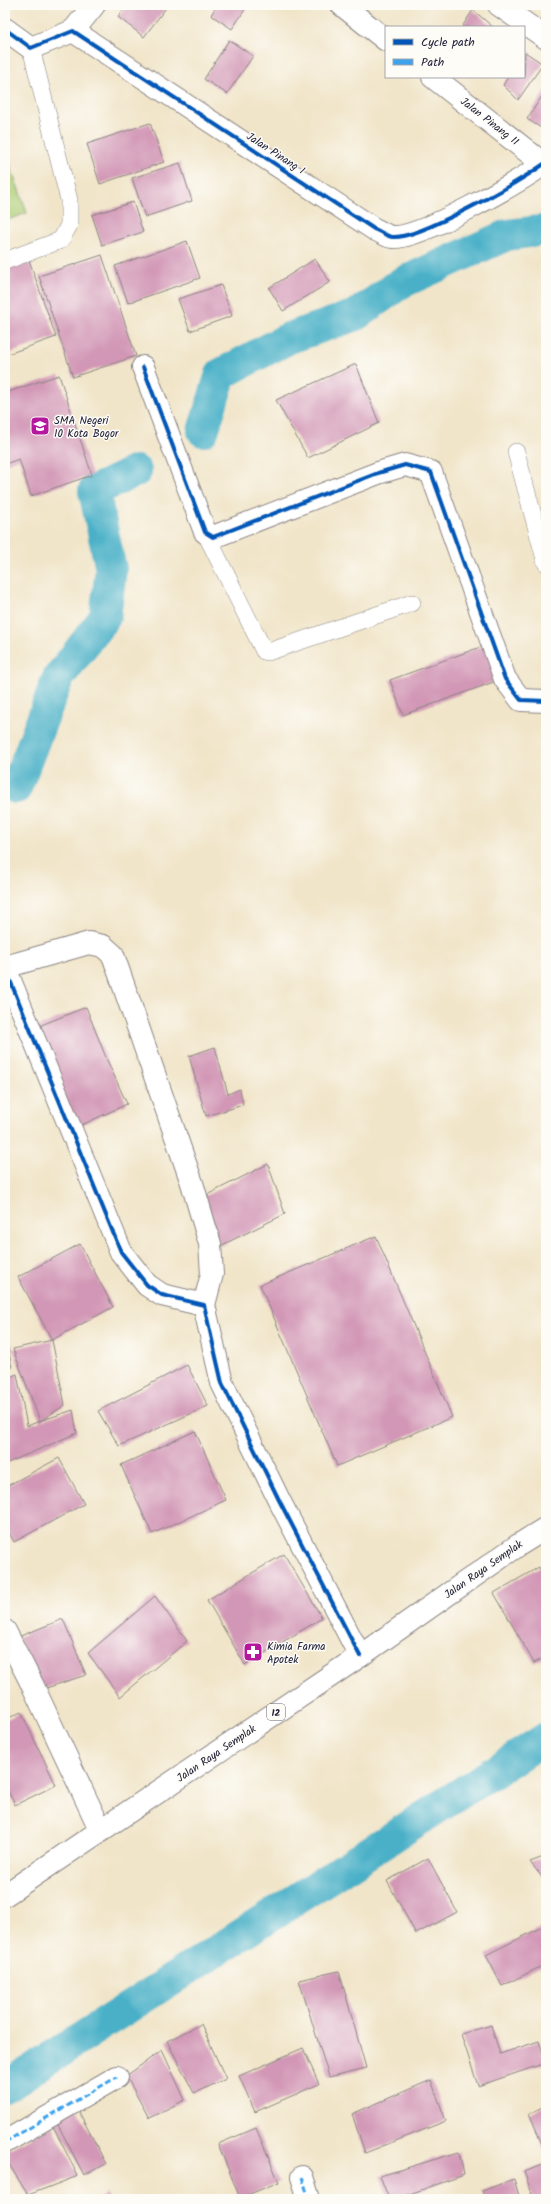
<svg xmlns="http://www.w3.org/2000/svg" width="551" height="2204" viewBox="0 0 551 2204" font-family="Kalam,sans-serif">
<rect width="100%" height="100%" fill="#fdfcf7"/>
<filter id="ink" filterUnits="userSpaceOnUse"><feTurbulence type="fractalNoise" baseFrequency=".025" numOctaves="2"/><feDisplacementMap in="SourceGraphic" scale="8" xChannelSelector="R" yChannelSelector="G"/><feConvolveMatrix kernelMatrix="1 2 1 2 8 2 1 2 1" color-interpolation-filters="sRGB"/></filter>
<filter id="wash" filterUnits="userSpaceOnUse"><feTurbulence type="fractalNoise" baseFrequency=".012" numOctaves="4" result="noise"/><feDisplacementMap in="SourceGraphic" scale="16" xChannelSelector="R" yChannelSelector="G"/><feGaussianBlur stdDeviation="0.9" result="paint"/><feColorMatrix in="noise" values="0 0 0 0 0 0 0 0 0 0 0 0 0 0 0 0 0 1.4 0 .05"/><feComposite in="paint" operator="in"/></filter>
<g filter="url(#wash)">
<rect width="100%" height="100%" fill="#f1e5c9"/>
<!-- green -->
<path fill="#adcd75" stroke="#687858" d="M5,150L27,213L5,221Z"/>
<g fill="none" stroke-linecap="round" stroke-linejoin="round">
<!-- canal -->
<g stroke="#48b0c7" stroke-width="32">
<path d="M203,431L221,374L289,338L356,315L401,283L507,235L546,230"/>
<path d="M16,788L58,678L105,617L111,569L94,491L136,471"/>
<path d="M5,2087L546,1738"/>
</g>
</g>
<g id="blocks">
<!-- building -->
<g fill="#d297b6">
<path d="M127,5H168L144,37L118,17Z"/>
<path d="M217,5H248L232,29L211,15Z"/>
<path d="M473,10L493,27H462Z"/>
<path d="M229,40L253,56L227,94L204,79Z"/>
<path d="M525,52L543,64L518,100L503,85L508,77H524Z"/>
<path d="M546,90V131L527,119Z"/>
<path d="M150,123L164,162L100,184L87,144Z"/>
<path d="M180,163L192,201L145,217L132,178Z"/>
<path d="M133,202L143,232L102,245L92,215Z"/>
<path d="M187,241L200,278L128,303L115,266Z"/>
<path d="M102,255L136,356L73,377L39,276Z"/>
<path d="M315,259L330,282L283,311L269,288Z"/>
<path d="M29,260L56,337L5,355V268Z"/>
<path d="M221,285L232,316L190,331L178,299Z"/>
<path d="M356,364L379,423L308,458L276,400Z"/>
<path d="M59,375L92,475L31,496L19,459L5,464V393Z"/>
<path d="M486,645L499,680L403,715L390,680Z"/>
<path d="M86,1007L107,1060L127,1104L73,1129L34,1028Z"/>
<path d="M215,1047L228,1094L240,1089L243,1105L206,1116L189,1056Z"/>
<path d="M268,1164L285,1214L220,1246L199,1199Z"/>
<path d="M376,1236L452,1417L337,1466L260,1285Z"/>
<path d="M80,1244L113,1307L52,1340L65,1405L40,1421L73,1410L77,1433L5,1464V1379L17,1374L27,1426L40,1421L13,1349L52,1340L18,1277Z"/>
<path d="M5,1332L12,1368L5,1371Z"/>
<path d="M187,1365L208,1406L119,1446L98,1411Z"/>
<path d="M195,1431L226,1500L152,1534L121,1465Z"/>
<path d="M59,1458L84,1504L14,1542L5,1526V1487Z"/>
<path d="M284,1554L322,1618L245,1665L207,1600Z"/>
<path d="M539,1567L546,1583V1657L534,1663L494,1593Z"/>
<path d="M155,1596L187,1641L120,1697L88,1653Z"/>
<path d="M63,1619L86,1675L43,1689L18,1637Z"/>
<path d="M21,1712L56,1785L15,1805L5,1785V1720Z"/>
<path d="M546,1856V1882L530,1862Z"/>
<path d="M428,1858L457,1912L416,1934L387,1881Z"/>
<path d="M546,1925V1964L502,1986L486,1955Z"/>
<path d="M339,1971L366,2068L329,2077L299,1980Z"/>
<path d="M201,2024L226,2079L194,2093L167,2041Z"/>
<path d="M491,2025L500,2054L539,2041L546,2063L478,2086L461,2034Z"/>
<path d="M303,2048L319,2084L255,2112L239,2076Z"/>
<path d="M162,2050L185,2100L149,2118L126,2076Z"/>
<path d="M431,2080L446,2121L365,2153L352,2114Z"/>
<path d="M546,2105V2148L544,2149L529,2114Z"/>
<path d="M77,2108L106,2164L84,2175L55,2119Z"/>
<path d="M53,2126L78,2176L28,2195L5,2158V2151Z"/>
<path d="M256,2128L279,2182L240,2198L218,2144Z"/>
<path d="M459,2152L464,2175L395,2199H389L380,2176Z"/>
<path d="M546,2164V2199H534L524,2172Z"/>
<path d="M514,2179L520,2199H485L482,2191Z"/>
<path d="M106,2194L109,2199H99Z"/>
</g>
</g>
</g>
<g filter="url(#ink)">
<use href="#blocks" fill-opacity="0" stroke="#8a8482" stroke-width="1"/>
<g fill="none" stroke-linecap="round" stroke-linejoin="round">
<!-- lane casing -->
<g stroke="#8a8482" stroke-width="18">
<g id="lane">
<path d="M5,261L61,240L69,225V200L31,48"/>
<path d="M516,452L546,563"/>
<path d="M205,532L264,651L268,652L412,603"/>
</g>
</g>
<!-- street casing -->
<g stroke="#8a8482" stroke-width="24">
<g id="street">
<path d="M342,5L386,40"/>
<path d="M499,5L546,38"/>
<path d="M5,29L31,48L73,31L374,229C380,231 387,237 393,237C420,239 520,181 544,164"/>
<path d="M73,31L94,5"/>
<path d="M433,77L546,166"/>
<path d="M143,367L205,532L213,537L378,473L405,465L431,472L505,679L521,700L546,701"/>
<path d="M5,967L89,943L103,946L113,955L192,1183L210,1244L212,1274L204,1305"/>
<path d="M5,968L121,1252L147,1285L162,1295L204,1305L222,1383L279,1500L360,1656"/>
<path d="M5,1631L32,1684L101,1831"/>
<path d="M5,2142L117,2077"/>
<path d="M302,2177L309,2199"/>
</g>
</g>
<!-- primary casing -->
<g stroke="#8a8482" stroke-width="24">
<path id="primary" d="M5,1895L360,1656L517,1546L546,1528"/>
</g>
<!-- lane -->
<use href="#lane" stroke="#fff" stroke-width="17"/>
<!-- street -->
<use href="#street" stroke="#fff" stroke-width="22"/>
<!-- primary -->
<use href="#primary" stroke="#fff" stroke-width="22"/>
<!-- quiet -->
<g stroke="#3ea2ec" stroke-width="3" stroke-dasharray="6 3" stroke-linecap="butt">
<path d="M5,2142L117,2077"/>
<path d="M302,2177L309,2199"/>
</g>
<!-- cycleway casing -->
<g stroke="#fdfcf7" stroke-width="6">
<g id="cycleway">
<path d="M5,29L31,48L73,31L374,229C380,231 387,237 393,237C420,239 520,181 544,164"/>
<path d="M143,367L205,532L213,537L378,473L405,465L431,472L505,679L521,700L546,701"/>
<path d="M5,968L121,1252L147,1285L162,1295L204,1305L222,1383L279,1500L360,1656"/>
</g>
</g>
<!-- cycleway -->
<use href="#cycleway" stroke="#0057b8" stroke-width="4"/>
</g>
</g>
<!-- icons -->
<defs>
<g id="school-square" transform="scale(1)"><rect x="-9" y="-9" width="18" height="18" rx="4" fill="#b5179e" stroke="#fdfcf7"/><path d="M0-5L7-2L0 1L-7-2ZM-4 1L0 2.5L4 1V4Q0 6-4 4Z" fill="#fff"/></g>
<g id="pharmacy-square" transform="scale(1)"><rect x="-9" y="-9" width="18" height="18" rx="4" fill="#b5179e" stroke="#fdfcf7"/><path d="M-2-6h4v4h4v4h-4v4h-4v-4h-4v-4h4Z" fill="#fff"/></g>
</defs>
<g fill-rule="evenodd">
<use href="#school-square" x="40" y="426"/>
<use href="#pharmacy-square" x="253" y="1652"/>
</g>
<g text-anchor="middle" stroke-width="3" stroke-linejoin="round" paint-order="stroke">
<!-- shield labels -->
<rect fill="#fdfcf7" stroke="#646373" stroke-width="1" x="267" y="1704" width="18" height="16" rx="3"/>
<g font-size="10" font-weight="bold" fill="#22223b">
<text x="276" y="1716">12</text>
</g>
<!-- street labels -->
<g font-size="11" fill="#22223b" stroke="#fdfcf7">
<text transform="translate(490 121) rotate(38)" y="4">Jalan Pinang II</text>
<text transform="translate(276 153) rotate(33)" y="4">Jalan Pinang I</text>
<text transform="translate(483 1569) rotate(-35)" y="4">Jalan Raya Semplak</text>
<text transform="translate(216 1753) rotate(-34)" y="4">Jalan Raya Semplak</text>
</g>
<!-- poi labels -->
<g font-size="11" fill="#22223b" stroke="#fdfcf7" text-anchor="start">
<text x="54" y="424">SMA Negeri<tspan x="54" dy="13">10 Kota Bogor</tspan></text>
<text x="267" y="1650">Kimia Farma<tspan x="267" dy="13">Apotek</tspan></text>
</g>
</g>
<!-- margin -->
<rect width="551" height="2204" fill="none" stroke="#fdfcf7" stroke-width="20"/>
<!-- legend -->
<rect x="385" y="26" width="140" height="52" fill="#fdfcf7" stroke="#a5a5ac"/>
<rect x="393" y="39" width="20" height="6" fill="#0057b8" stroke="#a5a5ac"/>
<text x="421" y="46" font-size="12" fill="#22223b">Cycle path</text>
<rect x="393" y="59" width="20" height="6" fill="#3ea2ec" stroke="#a5a5ac"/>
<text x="421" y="66" font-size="12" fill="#22223b">Path</text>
</svg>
